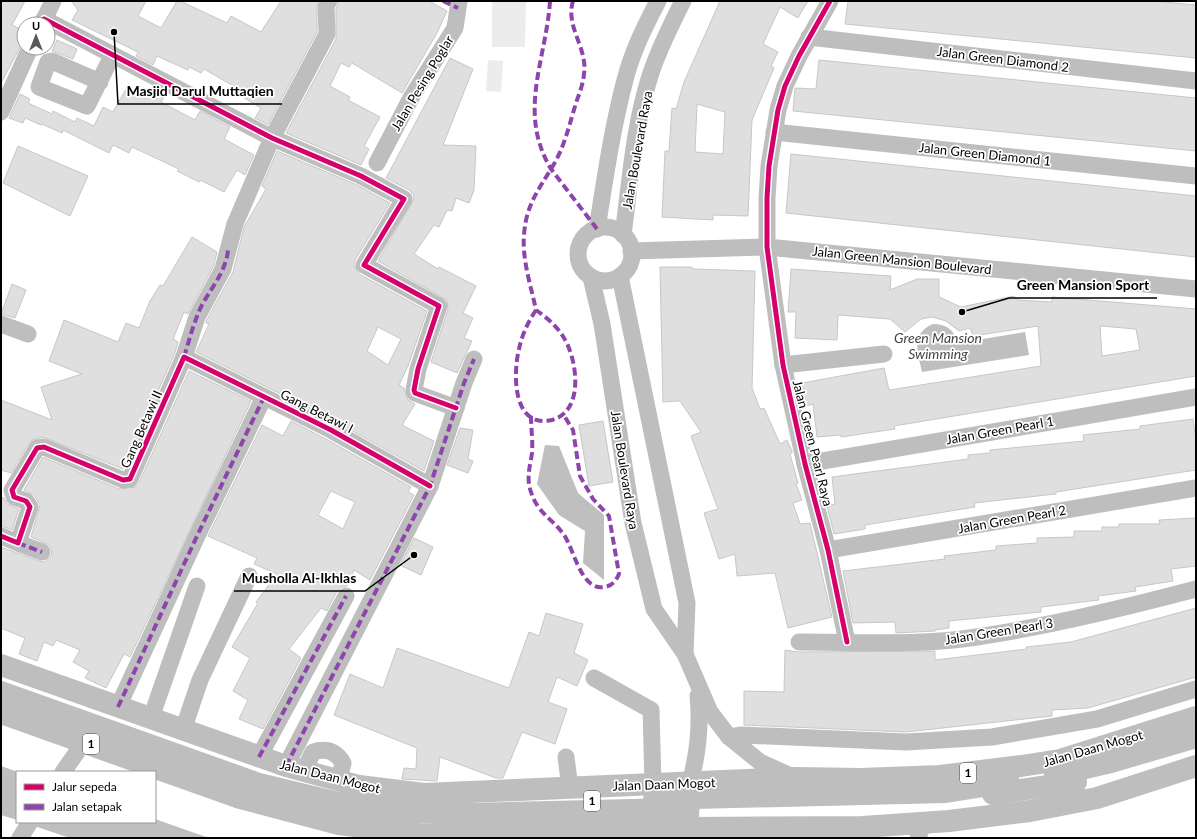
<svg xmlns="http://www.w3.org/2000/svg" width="1197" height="839" viewBox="0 0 1197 839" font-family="Lato,sans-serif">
<rect width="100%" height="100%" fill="#fff"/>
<!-- green -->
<g fill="#ececec">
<path d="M492,1H526L525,47H492Z"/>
<path d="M488,60L503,61L501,92L486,91Z"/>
</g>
<!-- water -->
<g fill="#bfbfbf">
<path d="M933,324C947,324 954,330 958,343L1025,332L1029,355L922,372C918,352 910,334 933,324Z"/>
<path d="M545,445L559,446L578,493L604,515V580L583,563L585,531L559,515L537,484Z"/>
<path d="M1,766L18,772L17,820L1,815Z"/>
<path d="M155,819L209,838H70L22,822H155Z"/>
</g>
<!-- building -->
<g fill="#dfdfdf" stroke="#c7c7c7" fill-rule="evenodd">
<path d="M1,1H25L12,25L24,31V40L1,83Z"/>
<path d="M71,1H146L138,16L161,28L177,1H180L227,23L231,16L261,32L281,1H317V32L268,125L255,118L261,108L233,91L235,87L204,69L201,73L189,67L188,70L157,56L153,65L136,56L138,52L72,20L78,10Z"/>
<path d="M339,1H429L447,11L437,33L402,93L352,63L349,67L341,63L330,86L350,97L348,100L380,117L364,146L369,149L361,165L286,133L336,39V9Z"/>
<path d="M720,1H808L798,18L780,7L763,44L778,52L771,66L774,68L752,120L748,216L713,215V220L662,217L665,151H669L672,108L676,109L684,82ZM697,104L725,112L723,154L695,152Z"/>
<path d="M848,1H1154L1196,5V58L845,24Z"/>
<path d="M57,40L77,49L73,59L52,51Z"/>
<path d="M450,58L473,69L443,145L476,146L474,190L469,203L456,198L452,211L447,210L439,227L434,225L414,254L438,269L439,267L476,286L463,313L473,318L464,338L472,341L457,373L431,362L448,309L447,300L378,261L414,199L413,194L409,190L386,178Z"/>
<path d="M819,60L1196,98V151L793,111L795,88L816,89Z"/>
<path d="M155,88L166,94L161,102L195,120L200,111L230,127L224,139L254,155L245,175L237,170L224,192L200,180L199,182L177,171L179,169L132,147L129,153L113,145L109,153L63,130L62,133L42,124L41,125L25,118L23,123L9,118L20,94L30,99L28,103L52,114L53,111L75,122L77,118L94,126L103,107L113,112L126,89L145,99L146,97L149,98Z"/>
<path d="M18,146L88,176L70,216L3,183Z"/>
<path d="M277,151L357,185L390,203L355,260L354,265L359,274L427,311L408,366L399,385L404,388L408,400L415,404L402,425L434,441L424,471L335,421L196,352L209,324L206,323V321L233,272L244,227L266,189L262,186ZM378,327L401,339L388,365L367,351Z"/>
<path d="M791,154L1196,196V257L786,213Z"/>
<path d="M192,237L217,252L214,265L188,314L184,312L173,339L178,342L175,353L123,469L43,437L32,440L29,443L11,473L1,470V400L52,420L41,387L82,374L49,361L64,320L118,342L126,323L139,328L150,301L160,285L163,286Z"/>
<path d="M660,267H692L693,269L755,271L752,388L760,409L764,408L780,444L787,440L792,451V453L790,454L798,483L796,484L802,500L793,503L800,524L810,523L832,617L788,628L775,573L737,576L735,554L719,559L704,513L718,509L691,436L701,432L680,401L663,402Z"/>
<path d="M791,269L891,276L890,290L917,279H939V297L961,307L1014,296L1017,300L1052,302V297L1196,309V376L894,426L895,429L841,437V435L817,437L813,404L806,406L802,383L884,368L889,390L1041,366L1038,326L973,336L970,328L959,331L946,321L932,317L921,319L905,332L890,319L838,315L837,340L795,338L796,312H788ZM1100,326L1136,329L1140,350L1102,356Z"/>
<path d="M12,284L26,290L15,318L1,314Z"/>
<path d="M189,371L251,401L130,657L124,654L106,688L85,678L89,671L73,662L80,650L56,640L53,646L44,642L37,661L19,654L25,638L1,628V547L39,561L44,562L51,556L52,551L49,545L31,537L40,505L34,495L24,490L43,457L119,489L136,487L139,483Z"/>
<path d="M1193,419L1196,441V470L1056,492V494L974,503L975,507L865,525V529L834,534L827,506L835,504L832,477L968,459V455L990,453V450L1084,441L1083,435L1140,429V426Z"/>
<path d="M291,421L326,439L411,487L408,492L414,495L370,580L354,570L347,586L341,587L337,591L327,611L321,608L289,649L301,658L263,729L239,719L248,700L233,691L250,658L232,647L258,603L256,602L277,574L254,564L257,558L208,536L262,425L283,436ZM331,491L355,502L343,529L318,515Z"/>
<path d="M603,421L613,482L589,486L579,425Z"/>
<path d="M460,428L473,430L468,459L473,461L468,473L447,465Z"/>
<path d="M1,497L4,498L7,504L19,509L12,530L1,526Z"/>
<path d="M1196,518V566L1171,569L1173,581L1135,587L1136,591L1098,596L1099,600L1041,607V612L949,621V628L935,630V631L896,633L895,622L853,623L843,571L945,559L944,556L996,550V546L1037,543V538L1074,537V531H1102V527H1119V524H1160L1159,520Z"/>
<path d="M414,538L433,547L421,575L400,565Z"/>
<path d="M1196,608V677L1088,708L1052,710V716L906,732L744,725V691L784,692L785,650L799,652L935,651V660L1027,649L1026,647L1071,642Z"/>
<path d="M546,613L583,624L574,653L588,660L577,686L557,677L548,702L567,709L555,744L522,732L503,778H496L440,757L437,781L402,779L404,768L416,769L417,748L334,715L350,674L383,688L397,648L509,688L529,632L539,636Z"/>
</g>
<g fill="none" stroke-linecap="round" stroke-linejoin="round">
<!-- minor -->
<g stroke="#bebebe" stroke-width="17">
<path d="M830,1L799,56L785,86L778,110L769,166L767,198V247L783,365L805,464L828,550L847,642"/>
<path d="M44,19L272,138L361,176L404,199L364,265L439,306L418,369L414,390L415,393L456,408"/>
<path d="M42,24L53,1"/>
<path d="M809,37L1196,81"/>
<path d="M100,82L52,61L48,62L39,87L87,106L112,56"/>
<path d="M1,112L30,48"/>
<path d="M774,132L1196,176"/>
<path d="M377,163L412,96L455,28L459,1"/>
<circle cx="605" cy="254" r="27"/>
<path d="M597,229C605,179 612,129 625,80C632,52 645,26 658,1"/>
<path d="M623,235C630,183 634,125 650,76C658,50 671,25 683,1"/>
<path d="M631,251L767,247L1196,289"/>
<path d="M620,276L687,603L685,654"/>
<path d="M591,277L602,324L633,523L654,609L685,654L710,712L729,737L760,762L793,777"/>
<path d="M1,324L28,334"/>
<path d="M184,357L197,317L223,269L235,224L272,138L327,34L326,6L329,1"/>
<path d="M783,365L884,354"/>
<path d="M805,464L1196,397"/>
<path d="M1,536L18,543L30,507L26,501L14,497L12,490L37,448L44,447L123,480L130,479L184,357L331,430L430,486"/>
<path d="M18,543L42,552"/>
<path d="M828,550L1196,488"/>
<path d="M799,642C858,642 918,646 977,637C1051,626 1124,608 1196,589"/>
<path d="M594,678L651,710L653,784"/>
<path d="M118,707L197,536L264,397"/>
<path d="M151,718L197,586"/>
<path d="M183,730L200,680L249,576"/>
<path d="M729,737L742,735L906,742L992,737L1097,719L1196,689"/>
<path d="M259,757L346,596"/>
<path d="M566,757L570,788"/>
<path d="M286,766L430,486L464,383L474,359"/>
<path d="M304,771L313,752C326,748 336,751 343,763L339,781"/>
<path d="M63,772L84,742"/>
<path d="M690,783C698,754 701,726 698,696"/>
<path d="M20,838L30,822"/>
<path d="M918,838L923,823"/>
</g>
<!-- major -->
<path stroke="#bebebe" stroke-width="21" d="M690,783L688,828L694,838"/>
<!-- highway -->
<g stroke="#bebebe" stroke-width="22">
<path d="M1,665L286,766L359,786L424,794L795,778L861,779L940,776L1021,766L1060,760L1196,717"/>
<path d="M1,692L259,784L338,803L400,812L472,814L673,809"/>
<path d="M1,713L237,797L339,824L425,835L688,828L863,827L949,821L1030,811L1097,798L1196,766"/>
<path d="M1055,775L1111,762L1196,737"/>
<path d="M993,794L1076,782"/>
<path d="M654,799L946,792L1009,782"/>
</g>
<!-- quiet -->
<g stroke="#8e44ad" stroke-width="4" stroke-dasharray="8 4" stroke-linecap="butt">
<path d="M443,1L458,8"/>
<path d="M550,1C546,61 517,112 551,169L597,229"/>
<path d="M536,310C528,322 522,335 519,349C513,373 512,429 552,420C585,411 577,359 564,338C557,326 547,318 536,310C531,286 522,260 524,235C526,206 537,192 551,169C564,149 569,126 576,103C579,94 583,85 584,74C588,48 565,27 573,1"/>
<path d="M184,357C189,341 193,325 200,309C209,290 226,273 228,250"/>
<path d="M531,416C531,428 533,441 532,453C530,467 526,478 531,492C538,514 552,518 564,535C574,549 581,591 604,587C612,586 616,581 619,574L609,516L593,499L580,476L573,430L563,414"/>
<path d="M18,543L42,552"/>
<path d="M118,707L197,536L264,397"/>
<path d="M259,757L346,596"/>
<path d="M286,766L430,486L464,383L474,359"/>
</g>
<!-- cycleway casing -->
<g stroke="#fff" stroke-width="8">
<g id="cycleway">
<path d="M830,1L799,56L785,86L778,110L769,166L767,198V247L783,365L805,464L828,550L847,642"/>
<path d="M44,19L272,138L361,176L404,199L364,265L439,306L418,369L414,390L415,393L456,408"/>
<path d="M1,536L18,543L30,507L26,501L14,497L12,490L37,448L44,447L123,480L130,479L184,357L331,430L430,486"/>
</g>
</g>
<!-- cycleway -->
<use href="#cycleway" stroke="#d6006c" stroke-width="5"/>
</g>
<g text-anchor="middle" stroke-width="3.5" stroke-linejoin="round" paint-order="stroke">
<!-- shield labels -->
<g fill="#fff" stroke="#4c4c4c" stroke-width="1">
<rect x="83" y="734" width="16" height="20" rx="3"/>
<rect x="960" y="763" width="16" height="20" rx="3"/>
<rect x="584" y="791" width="16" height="20" rx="3"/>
</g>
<g font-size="12" font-weight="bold" fill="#000">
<text x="91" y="748">1</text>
<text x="968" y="777">1</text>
<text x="592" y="805">1</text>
</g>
<!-- street labels -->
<g font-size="13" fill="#000" stroke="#fff">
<text transform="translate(1003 59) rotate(7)" y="5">Jalan Green Diamond 2</text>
<text transform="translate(422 83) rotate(-59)" y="5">Jalan Pesing Poglar</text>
<text transform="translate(637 150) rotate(-80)" y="5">Jalan Boulevard Raya</text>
<text transform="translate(985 154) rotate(6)" y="5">Jalan Green Diamond 1</text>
<text transform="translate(902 260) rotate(6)" y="5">Jalan Green Mansion Boulevard</text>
<text transform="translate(317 411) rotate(27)" y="5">Gang Betawi I</text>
<text transform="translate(141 429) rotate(-66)" y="5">Gang Betawi II</text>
<text transform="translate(1000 430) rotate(-10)" y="5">Jalan Green Pearl 1</text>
<text transform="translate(813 443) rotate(76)" y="5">Jalan Green Pearl Raya</text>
<text transform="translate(625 470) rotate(81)" y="5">Jalan Boulevard Raya</text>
<text transform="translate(1012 519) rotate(-10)" y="5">Jalan Green Pearl 2</text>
<text transform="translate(999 631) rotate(-9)" y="5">Jalan Green Pearl 3</text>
<text transform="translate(1093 748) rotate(-16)" y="5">Jalan Daan Mogot</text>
<text transform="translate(330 776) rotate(14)" y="5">Jalan Daan Mogot</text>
<text transform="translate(664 784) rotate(-2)" y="5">Jalan Daan Mogot</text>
</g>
<!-- water labels -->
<g font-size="14" font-style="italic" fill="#444" stroke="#fff">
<text x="938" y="343">Green Mansion<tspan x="938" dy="16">Swimming</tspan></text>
</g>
</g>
<!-- callouts -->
<path fill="none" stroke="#000" stroke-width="1.5" d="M114 32L118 104H282M962 312L1009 298H1157M414 555L365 591H234"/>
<g fill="#000" stroke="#fff" stroke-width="1.5">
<circle cx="114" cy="32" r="4"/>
<circle cx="962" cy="312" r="4"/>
<circle cx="414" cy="555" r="4"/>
</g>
<g font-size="14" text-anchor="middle" font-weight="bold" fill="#000" stroke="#fff" stroke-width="3.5" stroke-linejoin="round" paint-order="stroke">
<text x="200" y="96">Masjid Darul Muttaqien</text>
<text x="1083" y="290">Green Mansion Sport</text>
<text x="299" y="583">Musholla Al-Ikhlas</text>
</g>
<!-- border -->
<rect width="1197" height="839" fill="none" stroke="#000000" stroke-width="4"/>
<!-- legend -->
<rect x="16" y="771" width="140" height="52" fill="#ffffff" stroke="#999999"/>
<rect x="24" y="784" width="20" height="6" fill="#d6006c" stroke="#999999"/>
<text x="52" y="791" font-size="12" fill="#000000">Jalur sepeda</text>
<rect x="24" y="804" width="20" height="6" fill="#8e44ad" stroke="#999999"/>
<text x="52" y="811" font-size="12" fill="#000000">Jalan setapak</text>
<!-- north arrow -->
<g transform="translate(36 36)"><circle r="19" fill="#ffffff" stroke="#999999"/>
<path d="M0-3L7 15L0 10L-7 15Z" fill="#595959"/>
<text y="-6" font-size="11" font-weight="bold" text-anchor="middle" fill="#000000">U</text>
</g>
</svg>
